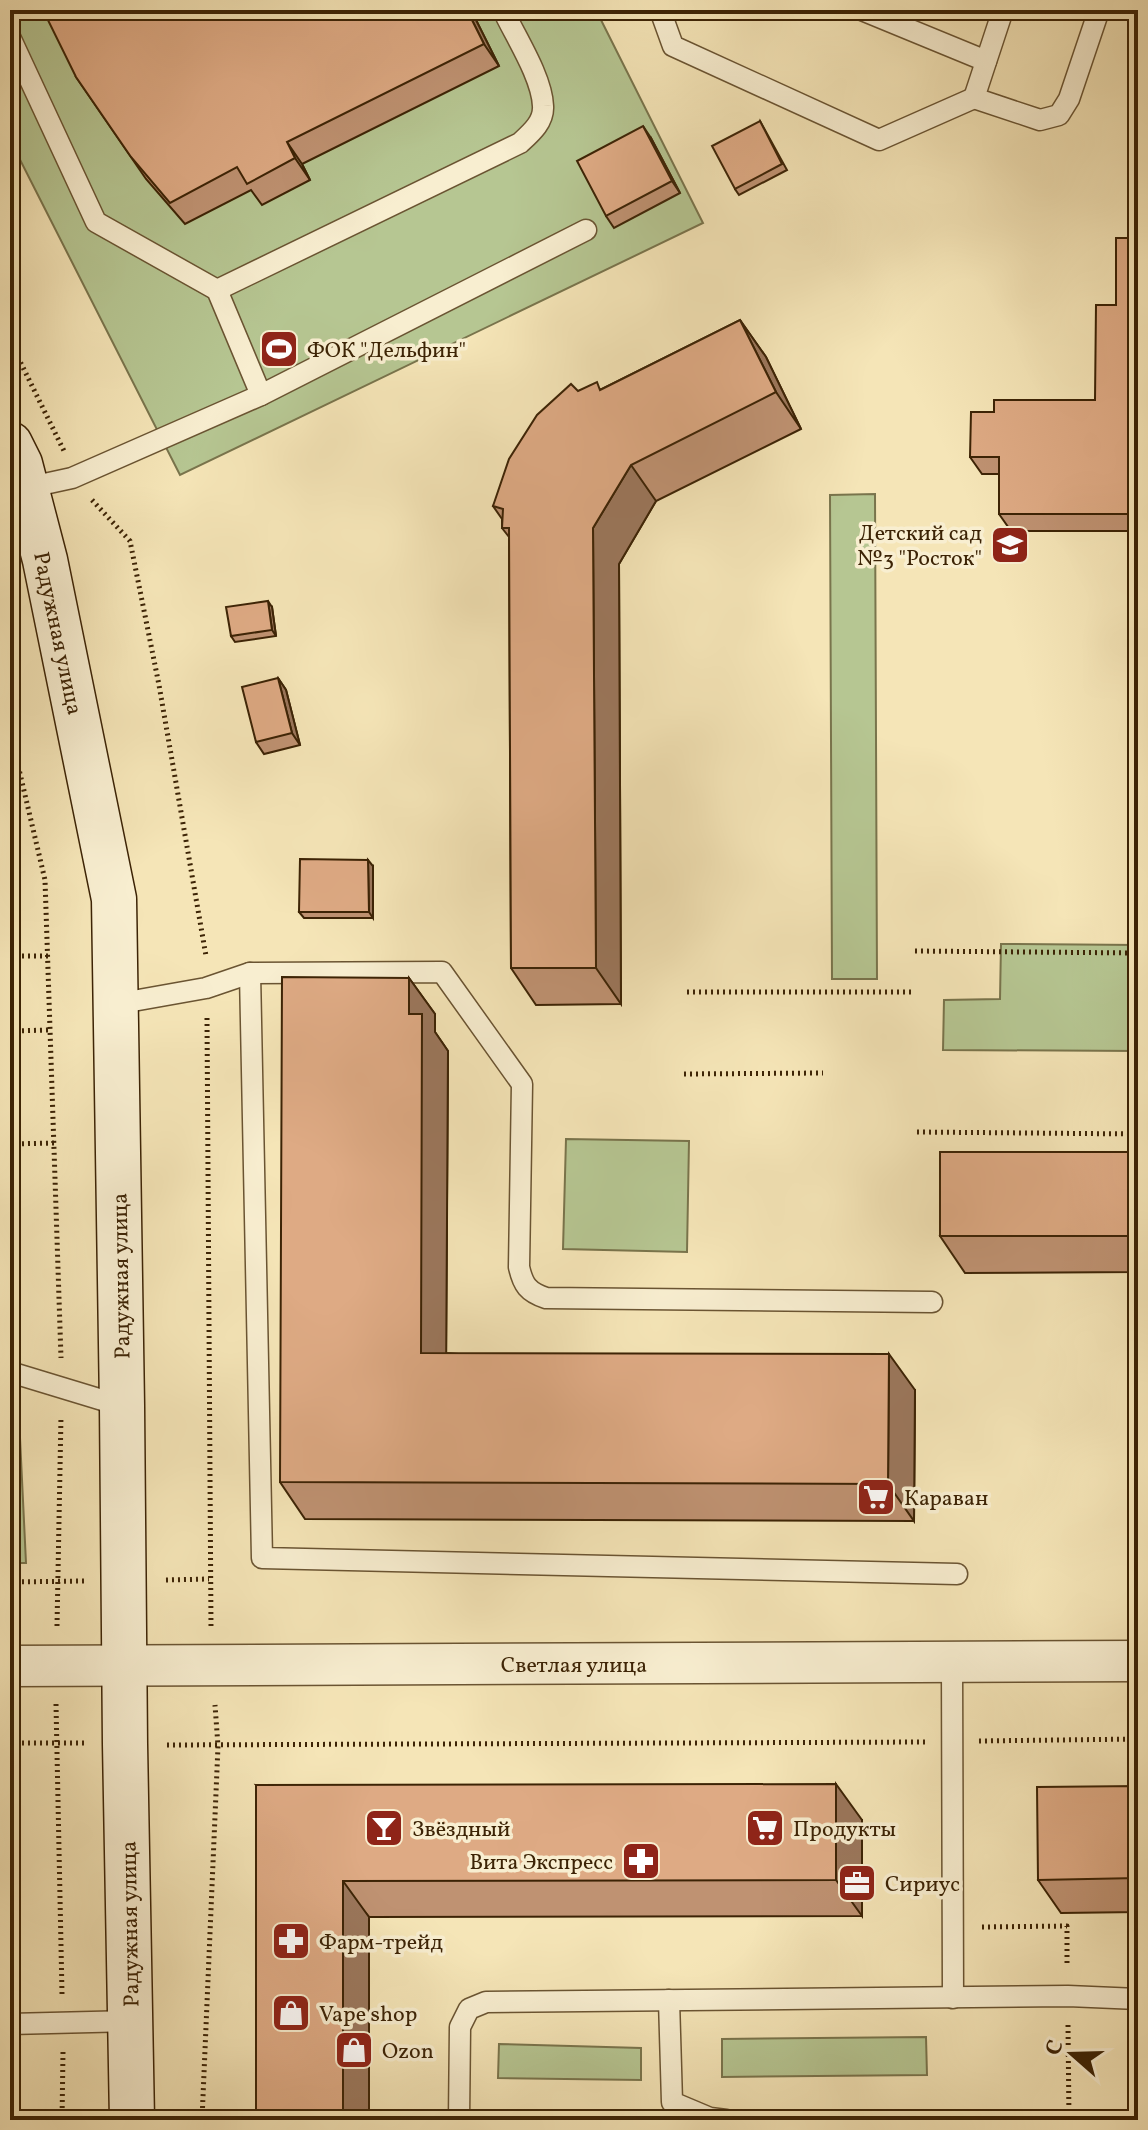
<svg xmlns="http://www.w3.org/2000/svg" width="1148" height="2130" viewBox="0 0 1148 2130" font-family="Vollkorn,serif">
<rect width="100%" height="100%" fill="#f5e5b7"/>
<filter id="stains"><feTurbulence type="fractalNoise" baseFrequency=".0025" numOctaves="4"/><feColorMatrix values="0 0 0 0 .2 0 0 0 0 .09 0 0 0 0 .02 0 0 0 .5 -.17"/></filter>
<radialGradient id="worn" r=".72"><stop offset=".6" stop-color="#630" stop-opacity="0"/><stop offset="1" stop-color="#630" stop-opacity=".3"/></radialGradient>
<!-- green -->
<g fill="#b6c692" stroke="#79744c" stroke-width="2">
<path d="M10,10H596L703,223L180,475L10,140Z"/>
<path d="M875,494L877,979H832L830,495Z"/>
<path d="M1001,944L1138,945V1051L943,1050L944,1000L1000,999Z"/>
<path d="M566,1139L689,1141L687,1252L563,1249Z"/>
<path d="M10,1414L19,1417L26,1563H10Z"/>
<path d="M926,2037L927,2075L722,2077V2039Z"/>
<path d="M499,2044L641,2048V2080L498,2078Z"/>
</g>
<g fill="none" stroke-linecap="round" stroke-linejoin="round">
<!-- lane casing -->
<g stroke="#6a5432" stroke-width="23">
<g id="lane">
<path d="M660,10L673,46L879,140L974,98"/>
<path d="M862,10L986,61"/>
<path d="M1003,10L974,98L1040,120L1059,115L1069,99L1099,10"/>
<path d="M10,37L96,222L217,290L261,395"/>
<path d="M217,290L520,143C531,133 544,122 543,106C542,77 515,36 503,10"/>
<path d="M26,488L72,478L261,395L586,230"/>
<path d="M250,973L262,1558L957,1574"/>
<path d="M116,1004L206,988L250,973L442,972L522,1084L519,1267C523,1285 528,1292 546,1298L932,1302"/>
<path d="M10,1372L122,1406"/>
<path d="M952,1662L953,1998"/>
<path d="M669,2000L672,2102L710,2118L726,2120"/>
<path d="M10,2024L132,2021"/>
<path d="M459,2120L460,2027L469,2009L486,2002L1068,1996L1138,1999"/>
</g>
</g>
<!-- street casing -->
<g stroke="#6a5432" stroke-width="43">
<path id="street" d="M10,1666L1138,1661"/>
</g>
<!-- secondary casing -->
<g stroke="#3c2305" stroke-width="47">
<path id="secondary" d="M10,444L20,464L45,560L114,899L122,1406L125,1744L132,2120"/>
</g>
<!-- path -->
<g stroke="#3c2305" stroke-width="5" stroke-dasharray="2 4" stroke-linecap="butt">
<path d="M10,341L64,451"/>
<path d="M92,500L130,541L159,685L206,956"/>
<path d="M10,731L45,880L61,1358"/>
<path d="M915,951L1138,953"/>
<path d="M10,956H48"/>
<path d="M687,992H915"/>
<path d="M207,1018L211,1628"/>
<path d="M10,1031L50,1030"/>
<path d="M684,1074L823,1073"/>
<path d="M917,1132L1138,1134"/>
<path d="M10,1144L54,1143"/>
<path d="M166,1580L209,1579"/>
<path d="M10,1582L84,1581"/>
<path d="M57,1626L61,1416"/>
<path d="M56,1704L62,1994"/>
<path d="M979,1741L1138,1739"/>
<path d="M10,1743H85"/>
<path d="M167,1745L925,1742"/>
<path d="M982,1927L1067,1926V1967"/>
<path d="M1068,2025L1069,2120"/>
<path d="M62,2120L63,2052"/>
<path d="M202,2120L218,1746L215,1705"/>
</g>
<!-- lane -->
<use href="#lane" stroke="#f8eed0" stroke-width="20"/>
<!-- street -->
<use href="#street" stroke="#f8eed0" stroke-width="40"/>
<!-- secondary -->
<use href="#secondary" stroke="#f8eed0" stroke-width="44"/>
</g>
<!-- wall -->
<g fill="#bf9272" stroke="#3c2305" stroke-width="2">
<path d="M471,10L499,66L302,164L310,180L262,205L251,190L185,224L146,179L76,77Z"/>
<path d="M760,121L787,170L739,195L735,189Z"/>
<path d="M651,138L680,193L614,228L606,216Z"/>
<path d="M1138,238V531H1011L999,514V474H982L970,457L994,412L1095,400L1116,305Z"/>
<path d="M740,320L766,357L801,429L656,501L619,564L621,1004L536,1005L511,968L509,537L502,528V519L493,506L578,391L602,389Z"/>
<path d="M272,607L276,636L235,642L231,636Z"/>
<path d="M278,678L286,690L300,745L264,754L256,742Z"/>
<path d="M373,866V918H304L299,912Z"/>
<path d="M409,978L435,1014V1032L448,1051L446,1353L915,1390L914,1521L305,1519L280,1482Z"/>
<path d="M1138,1152V1272L965,1273L940,1236Z"/>
<path d="M256,1785L862,1820V1916L369,1917Z"/>
<path d="M1138,1786V1912L1061,1913L1038,1880Z"/>
</g>
<!-- shaded-wall -->
<g fill="#9b775c" stroke="#3c2305" stroke-width="2">
<path d="M467,10H471L499,66L484,44Z"/>
<path d="M643,126L651,138L680,193L672,181Z"/>
<path d="M287,142L302,164L310,180L295,158Z"/>
<path d="M740,320L766,357L801,429L776,392Z"/>
<path d="M631,465L656,501L619,564L621,1004L596,968L593,528Z"/>
<path d="M268,601L272,607L276,636L272,630Z"/>
<path d="M278,678L286,690L300,745L292,733Z"/>
<path d="M368,860L373,866V918L369,912Z"/>
<path d="M409,978L435,1014V1032L448,1051L446,1389L421,1353L409,1014Z"/>
<path d="M889,1354L915,1390L914,1521L888,1484Z"/>
<path d="M836,1784L862,1820V1916L836,1880Z"/>
<path d="M343,1881L369,1917V2120H343Z"/>
</g>
<!-- building -->
<g fill="#deaa84" stroke="#3c2305" stroke-width="2">
<path d="M43,10H467L484,44L287,142L295,158L247,184L237,167L170,203L131,157L76,77Z"/>
<path d="M760,121L782,164L735,189L712,146Z"/>
<path d="M643,126L672,181L606,216L577,161Z"/>
<path d="M1116,238H1138V514H999V457H970L971,412H994V400H1095L1096,305H1116Z"/>
<path d="M740,320L776,392L631,465L593,528L596,968H511L509,528H502L503,509L493,506L509,459L537,415L571,384L578,391L597,382L600,390Z"/>
<path d="M268,601L272,630L231,636L226,607Z"/>
<path d="M278,678L292,733L256,742L242,687Z"/>
<path d="M300,859L368,860L369,912H299Z"/>
<path d="M282,977L409,978V1014H422L421,1353L889,1354L888,1484L280,1482Z"/>
<rect x="940" y="1152" width="198" height="84"/>
<path d="M836,1784V1880L343,1881V2120H256V1785Z"/>
<path d="M1138,1786V1878L1038,1880L1037,1787Z"/>
</g>
<!-- icons -->
<defs>
<g id="stadium-square" transform="scale(2)"><rect x="-9" y="-9" width="18" height="18" rx="4" fill="#8f2418" stroke="#f8eed0"/><path d="M0-5a6.5 5 0 1 0 0 10a6.5 5 0 1 0 0-10ZM-3.5-1.8h7v3.6h-7Z" fill="#fff"/></g>
<g id="school-square" transform="scale(2)"><rect x="-9" y="-9" width="18" height="18" rx="4" fill="#8f2418" stroke="#f8eed0"/><path d="M0-5L7-2L0 1L-7-2ZM-4 1L0 2.5L4 1V4Q0 6-4 4Z" fill="#fff"/></g>
<g id="supermarket-square" transform="scale(2)"><rect x="-9" y="-9" width="18" height="18" rx="4" fill="#8f2418" stroke="#f8eed0"/><path d="M-6-5.5h2.5l.6 2H6L4.5 2H-2.5L-4.4-4H-6ZM-1.5 3.2a1.3 1.3 0 1 0 .1 0ZM3 3.2a1.3 1.3 0 1 0 .1 0Z" fill="#fff"/></g>
<g id="bar-square" transform="scale(2)"><rect x="-9" y="-9" width="18" height="18" rx="4" fill="#8f2418" stroke="#f8eed0"/><path d="M-6-5H6L.8 .8V4.5H3.5V6h-7V4.5H-.8V.8Z" fill="#fff"/></g>
<g id="pharmacy-square" transform="scale(2)"><rect x="-9" y="-9" width="18" height="18" rx="4" fill="#8f2418" stroke="#f8eed0"/><path d="M-2-6h4v4h4v4h-4v4h-4v-4h-4v-4h4Z" fill="#fff"/></g>
<g id="office-square" transform="scale(2)"><rect x="-9" y="-9" width="18" height="18" rx="4" fill="#8f2418" stroke="#f8eed0"/><path d="M-6-3h4V-5.5h4V-3h4V5H-6ZM-1-4.5V-3h2v-1.5ZM-6 0V1H6V0Z" fill="#fff"/></g>
<g id="shop-square" transform="scale(2)"><rect x="-9" y="-9" width="18" height="18" rx="4" fill="#8f2418" stroke="#f8eed0"/><path d="M-5-2.5h2.3a2.7 3.5 0 0 1 5.4 0H5L5.5 6h-11ZM-1.5-2.5h3a1.5 2.3 0 0 0-3 0Z" fill="#fff"/></g>
</defs>
<g fill-rule="evenodd">
<use href="#stadium-square" x="279" y="349"/>
<use href="#school-square" x="1010" y="545"/>
<use href="#supermarket-square" x="876" y="1497"/>
<use href="#bar-square" x="384" y="1828"/>
<use href="#supermarket-square" x="765" y="1828"/>
<use href="#pharmacy-square" x="641" y="1861"/>
<use href="#office-square" x="857" y="1883"/>
<use href="#pharmacy-square" x="291" y="1941"/>
<use href="#shop-square" x="291" y="2013"/>
<use href="#shop-square" x="354" y="2050"/>
</g>
<g text-anchor="middle" stroke-width="7" stroke-linejoin="round" paint-order="stroke">
<!-- poi labels -->
<g font-size="22" fill="#3c2305" stroke="#f8eed0" text-anchor="start">
<text x="307" y="357">ФОК "Дельфин"</text>
<text x="982" y="540" text-anchor="end">Детский сад<tspan x="982" dy="25">№3 "Росток"</tspan></text>
<text x="904" y="1505">Караван</text>
<text x="412" y="1836">Звёздный</text>
<text x="793" y="1836">Продукты</text>
<text x="613" y="1869" text-anchor="end">Вита Экспресс</text>
<text x="885" y="1891">Сириус</text>
<text x="319" y="1949">Фарм-трейд</text>
<text x="319" y="2021">Vape shop</text>
<text x="382" y="2058">Ozon</text>
</g>
<!-- street labels -->
<g font-size="22" fill="#3c2305" stroke="#f8eed0">
<text transform="translate(59 633) rotate(78)" y="8">Радужная улица</text>
<text transform="translate(120 1276) rotate(-91)" y="8">Радужная улица</text>
<text x="574" y="1672">Светлая улица</text>
<text transform="translate(129 1924) rotate(-91)" y="8">Радужная улица</text>
</g>
</g>
<!-- margin -->
<rect width="1148" height="2130" fill="none" stroke="#f5e5b7" stroke-width="40"/>
<rect x="12" y="12" width="1124" height="2106" fill="none" stroke="#3c2305" stroke-width="4"/>
<rect x="20" y="20" width="1108" height="2090" fill="none" stroke="#3c2305" stroke-width="2"/>
<!-- north arrow -->
<g transform="translate(1072 2054) rotate(290)" stroke="#f8eed0" stroke-width="6" paint-order="stroke">
<path d="M0-6L14 30L0 20L-14 30Z" fill="#3c2305"/>
<text y="-12" font-size="22" font-weight="bold" text-anchor="middle" fill="#3c2305">С</text>
</g>
<rect width="100%" height="100%" filter="url(#stains)"/>
<rect width="100%" height="100%" fill="url(#worn)"/>
</svg>
